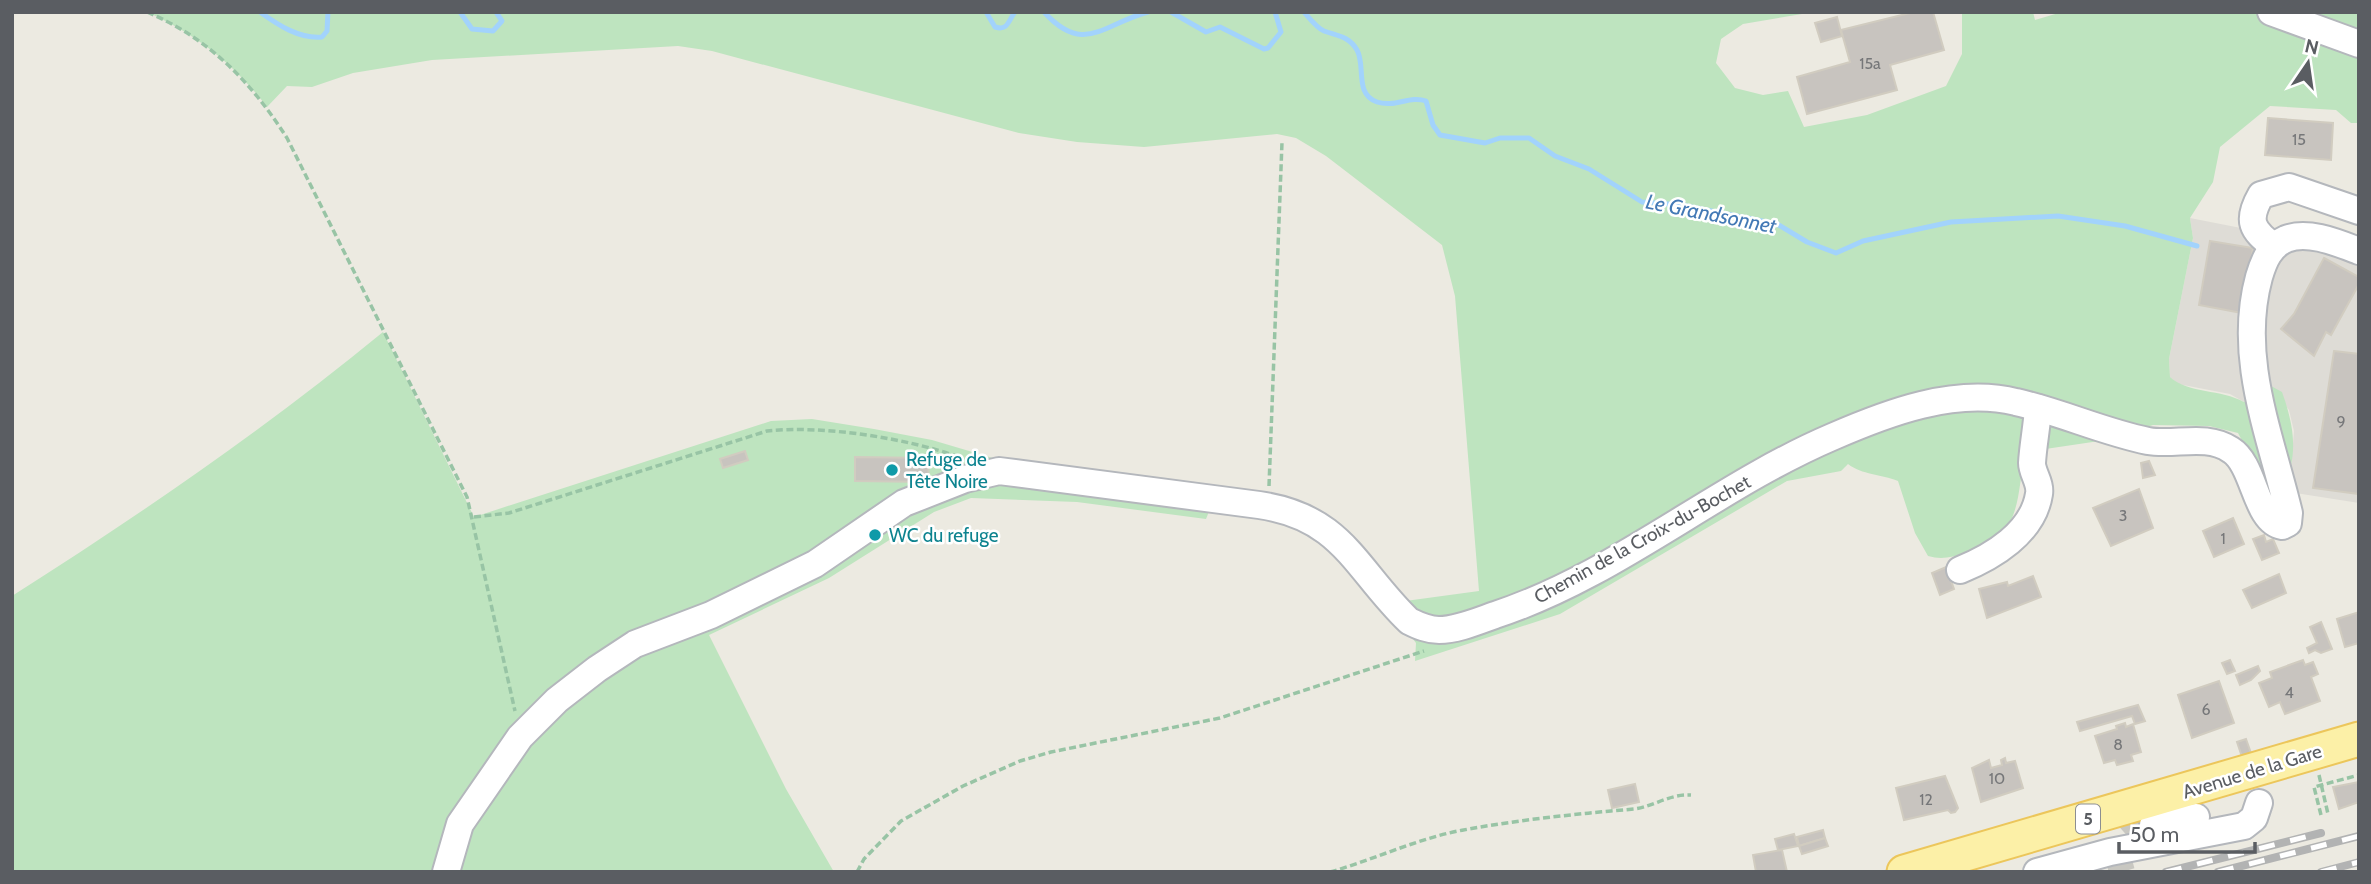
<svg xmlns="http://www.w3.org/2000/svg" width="2371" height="884" viewBox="0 0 2371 884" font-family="Cabin,sans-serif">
<rect width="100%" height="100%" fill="#eceae1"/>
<!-- industrial -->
<path fill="#dedcd6" d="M2190,218L2359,251V503L2283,491L2290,479L2294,431L2289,410L2271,386L2244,402L2230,394L2178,384L2170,377L2169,359L2193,238Z"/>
<!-- green -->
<path fill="#bee4bf" d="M147,12H1814L1743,24L1721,39L1716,63L1735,88L1763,95L1788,91L1804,127L1867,115L1946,86L1962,54V12H2033L2035,20L2062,12H2359V123H2351L2336,110L2270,106L2220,147L2213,182L2190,218L2193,238L2169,359L2170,377C2189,394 2221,389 2244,402L2271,386L2282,392C2297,434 2298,461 2278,500L2273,499L2238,433L2209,426L2153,425L2106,440L2025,452C2016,499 2023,537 1966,553C1952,557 1942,560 1928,556L1915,533L1898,481C1881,474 1862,475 1848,464L1841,471L1787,481L1560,614L1415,661L1416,643C1383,600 1349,540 1298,518C1272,507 1239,508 1212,504L1206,519L1077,502L971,498L934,512L829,578L709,635L786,789L834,872H446V868L429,872H12V596C141,514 265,429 383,332L474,517L771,421L812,419L874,429L932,440L1013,464L1253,496L1300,509L1337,530L1398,602L1479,591L1455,296L1442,245L1326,156L1296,138L1277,134L1144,147L1077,142L1019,133L712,51L678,46L432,60L353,73L312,87L287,86L267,107C234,64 196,34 147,12Z"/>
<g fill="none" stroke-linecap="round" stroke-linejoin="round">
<!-- stream -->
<g stroke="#a2d3fc" stroke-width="5">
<path d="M260,12C278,25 299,39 322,37L327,31L328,12"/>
<path d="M460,12L472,29L493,31L502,21L496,12"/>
<path d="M986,12L995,27C1008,31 1008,21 1015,12"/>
<path d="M1044,12C1084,56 1103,24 1148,12"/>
<path d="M1171,12L1206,32L1220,27L1264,49L1268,48L1281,32L1275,12"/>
<path d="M1304,12C1310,19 1317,28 1324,31C1337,36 1349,36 1357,50C1366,66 1354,94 1377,102C1395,108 1410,95 1426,101L1433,125L1440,135L1485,143L1500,138H1529L1555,156L1589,169L1642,202L1681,205L1777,224L1807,242L1836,253L1863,241L1951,222L2058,216L2125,226L2197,246"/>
</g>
</g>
<!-- building -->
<g fill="#c8c4bf" stroke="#d1ccc0" stroke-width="2">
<path d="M1914,12H1933L1944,50L1890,65L1897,90L1807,114L1797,77L1850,62L1841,30Z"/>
<path d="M1837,17L1842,36L1821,42L1815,23Z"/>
<path d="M2268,118L2333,123L2331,160L2265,155Z"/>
<path d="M2210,241L2253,248L2242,313L2199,305Z"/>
<path d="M2324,258L2359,277V284L2331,335L2326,332L2314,356L2281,329L2294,314Z"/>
<path d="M2334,351L2359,354V494L2313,488Z"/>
<path d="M745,451L748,460L723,468L720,459Z"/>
<path d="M855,457L929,458L928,482L855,481Z"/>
<path d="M2149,461L2155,475L2143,478L2141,463Z"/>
<path d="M2139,489L2153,528L2111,546L2093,508Z"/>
<path d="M2233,518L2244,544L2214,557L2203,531Z"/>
<path d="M2264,535L2266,542L2273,539L2279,553L2262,560L2253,539Z"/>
<path d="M1946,567L1954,589L1940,595L1932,573Z"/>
<path d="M2279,574L2286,593L2252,608L2243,590Z"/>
<path d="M2033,576L2041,597L1987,618L1979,589L2007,582L2008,586Z"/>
<path d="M2359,612V643L2345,647L2337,619Z"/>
<path d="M2321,622L2332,649L2321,653L2315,650L2309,653L2307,648L2317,643L2310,627Z"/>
<path d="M2230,660L2235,671L2227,674L2222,663Z"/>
<path d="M2303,660L2305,665L2313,662L2318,674L2311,677L2320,701L2285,714L2280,702L2269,707L2259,683L2272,678L2270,672Z"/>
<path d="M2258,666L2260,671L2251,680L2240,685L2236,675Z"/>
<path d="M2219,681L2234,723L2192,738L2178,695Z"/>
<path d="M2138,705L2145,721L2135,724L2132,716L2080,731L2077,722Z"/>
<path d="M2125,723L2126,727L2133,724L2141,752L2131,755L2133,761L2117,765L2115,760L2104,763L2095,736L2117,729L2116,726Z"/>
<path d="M2246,739L2252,756L2243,760L2237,742Z"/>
<path d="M2005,758L2006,763L2015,761L2023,788L1981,802L1972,768L1989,760L1991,768L2002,765L2001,760Z"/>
<path d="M1945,776L1958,808L1955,812L1951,813L1948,810L1904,820L1896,788Z"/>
<path d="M2359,782V802L2339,809L2333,787Z"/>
<path d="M1635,784L1639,802L1612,808L1608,790Z"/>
<path d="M1823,830L1825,838L1799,846L1797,837Z"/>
<path d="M1794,834L1798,846L1778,850L1775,839Z"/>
<path d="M1825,838L1828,846L1802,854L1799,846Z"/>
<path d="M1782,850L1787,872H1756L1753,855Z"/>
</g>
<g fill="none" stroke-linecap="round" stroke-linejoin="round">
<!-- minor-tunnel -->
<path stroke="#c8c7c1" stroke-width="26" stroke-dasharray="26 13" stroke-linecap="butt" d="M2122,872C2113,843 2125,830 2153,825"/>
<!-- minor casing -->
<g stroke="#b4b7bc" stroke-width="30">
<g id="minor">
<path d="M2271,12L2359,44"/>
<path d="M2273,246C2252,230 2246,221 2261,195L2289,187L2359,211"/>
<path d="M1960,570C1992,557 2033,533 2039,494C2041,483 2032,473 2032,463C2033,445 2037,426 2038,408"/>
<path d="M2153,825L2196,817"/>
<path d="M446,872L460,824L520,737L557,700L597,669L635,644L711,615L815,564L904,503L965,479L999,471L1259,505C1343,517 1355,569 1409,621C1419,626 1428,630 1439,630C1457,630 1478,621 1495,615C1617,575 1715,487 1832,437C1887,413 1955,387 2016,402C2061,412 2103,432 2148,441C2175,446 2206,433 2231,450C2255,465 2255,521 2282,526L2288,523L2289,513C2270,434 2237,357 2259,277C2264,260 2270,246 2286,239C2308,230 2338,243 2359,251"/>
<path d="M2037,872L2110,852L2244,826L2254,818L2259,803"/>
</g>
</g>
<!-- major casing -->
<g stroke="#ecc65b" stroke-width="37">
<path id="major" d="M1904,872L2359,739"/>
</g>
<!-- path -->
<g stroke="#98c4a5" stroke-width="3.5" stroke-dasharray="7 3.5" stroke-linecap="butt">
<path d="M147,12C210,39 251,82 287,138L467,497L515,711"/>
<path d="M1269,486L1282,142"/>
<path d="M474,517L509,513L767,431C823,425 906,438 959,457"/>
<path d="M2319,775L2328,814"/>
<path d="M2321,815L2314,787L2359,775"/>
<path d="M857,872L864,859L901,821L963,786L1020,761L1051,752L1220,718L1424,651"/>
<path d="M1330,872C1373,860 1414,840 1458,831C1516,820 1575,814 1634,809C1655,806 1669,794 1691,795"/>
</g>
<!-- minor -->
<use href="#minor" stroke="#fff" stroke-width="26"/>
<!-- major -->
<use href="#major" stroke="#fcf0a7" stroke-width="33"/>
<!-- rail casing -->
<g stroke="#b2b3b3" stroke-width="8">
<g id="rail">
<path d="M2166,872L2321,833"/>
<path d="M2218,872L2359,836"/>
<path d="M2321,872L2359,862"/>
</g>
</g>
<!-- rail -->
<use href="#rail" stroke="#fff" stroke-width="5" stroke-dasharray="16" stroke-linecap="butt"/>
</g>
<!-- markers -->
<g fill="#0f9aa8" stroke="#fff" stroke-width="2.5">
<circle cx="892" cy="470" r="7"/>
<circle cx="875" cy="535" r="7"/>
</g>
<g text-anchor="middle" stroke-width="5" stroke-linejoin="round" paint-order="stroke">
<!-- number labels -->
<g font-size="16" fill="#767779">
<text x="1870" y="69">15a</text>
<text x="2299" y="145">15</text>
<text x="2341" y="427">9</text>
<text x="2123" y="521">3</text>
<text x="2223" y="544">1</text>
<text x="2289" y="698">4</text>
<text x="2206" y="715">6</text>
<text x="2118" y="750">8</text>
<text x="1997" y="784">10</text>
<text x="1926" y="805">12</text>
</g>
<!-- shield labels -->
<rect fill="#fff" stroke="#8c8e91" stroke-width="2" x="2076" y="804.5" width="24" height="29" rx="5"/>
<g font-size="18" font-weight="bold" fill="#5a5d62">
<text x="2088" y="825">5</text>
</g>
<!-- culture labels -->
<g font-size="19" fill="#0d838f" stroke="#fff" text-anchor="start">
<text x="906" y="466">Refuge de<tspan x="906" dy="22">Tête Noire</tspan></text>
<text x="889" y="542">WC du refuge</text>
</g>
<!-- street labels -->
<g font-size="19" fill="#5a5d62" stroke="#fff">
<text transform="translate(1642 539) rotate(-29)" y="7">Chemin de la Croix-du-Bochet</text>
<text transform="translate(2252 771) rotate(-17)" y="7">Avenue de la Gare</text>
</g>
<!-- water labels -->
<g font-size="21" font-style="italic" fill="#4379b5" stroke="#fff">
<text transform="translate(1711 214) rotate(11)" y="7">Le Grandsonnet</text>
</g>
</g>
<!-- border -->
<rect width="2371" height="884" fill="none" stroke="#5a5d62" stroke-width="28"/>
<!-- north arrow -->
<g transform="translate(2308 63) rotate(13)" stroke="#ffffff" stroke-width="5" paint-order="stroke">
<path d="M0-5L12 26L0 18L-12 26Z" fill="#5a5d62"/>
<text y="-10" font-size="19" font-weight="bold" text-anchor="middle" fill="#5a5d62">N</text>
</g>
<!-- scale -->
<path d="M2119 842v10h136v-10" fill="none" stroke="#5a5d62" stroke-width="3.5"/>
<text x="2130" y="842" font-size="21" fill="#5a5d62" stroke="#ffffff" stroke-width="5" paint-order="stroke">50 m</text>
</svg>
